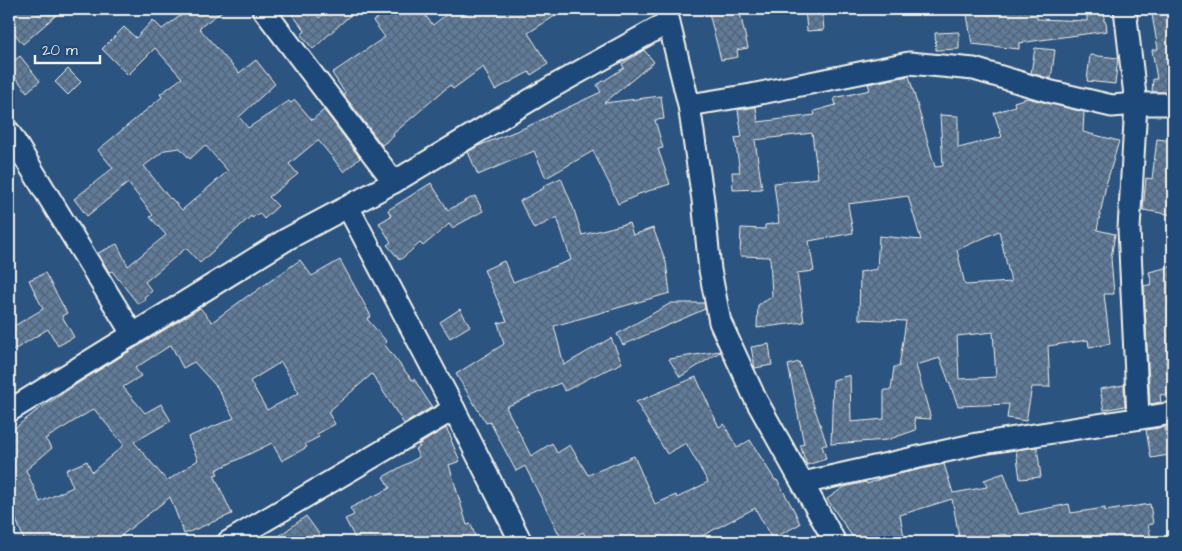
<svg xmlns="http://www.w3.org/2000/svg" width="1182" height="551" viewBox="0 0 1182 551" font-family="'Architects Daughter',sans-serif">
<defs>
<pattern id="building-cross-hatch" width="8" height="8" patternUnits="userSpaceOnUse" patternTransform="scale(1.25)"><rect width="8" height="8" fill="#5e7b9a"/><path d="M0 0l8 8M0 8l8-8" fill="none" stroke="#556474"/></pattern>
</defs>
<rect width="100%" height="100%" fill="#2c5481"/>
<filter id="ink" filterUnits="userSpaceOnUse"><feTurbulence type="fractalNoise" baseFrequency=".02" numOctaves="2"/><feDisplacementMap in="SourceGraphic" scale="10" xChannelSelector="R" yChannelSelector="G"/><feConvolveMatrix kernelMatrix="1 2 1 2 8 2 1 2 1" color-interpolation-filters="sRGB"/></filter>
<g filter="url(#ink)">
<!-- building -->
<g fill="url(#building-cross-hatch)" stroke="#f4f1e8" fill-rule="evenodd">
<path d="M18,9H63L23,44L9,27V17Z"/>
<path d="M190,9H225L199,28L239,73L256,60L275,84L239,117L248,128L289,101L291,103L295,100L312,120L324,110L360,158L344,172L318,140L289,164L298,174L269,197L278,206L264,219L259,213L252,218L251,216L200,263L186,248L145,282L152,291L144,297L146,300L138,304L112,271L109,272L98,253L117,244L128,266L166,235L150,217L153,215L128,183L87,216L74,199L113,168L98,150L162,97L160,94L182,78L155,48L128,75L102,49L124,27L136,38L153,20L162,29ZM205,145L228,171L182,210L171,198L170,199L144,166L165,150L180,148L190,159Z"/>
<path d="M288,9H312L319,18L329,9H357L313,49L301,35L305,31Z"/>
<path d="M404,9H420L433,25L453,9H566L528,33L548,64L531,75L529,72L495,90L483,67L453,89L450,85L393,134L394,136L382,145L344,95L345,93L332,73L385,37L373,21L390,10L394,16Z"/>
<path d="M708,9H739L748,48L737,50L738,57L721,60Z"/>
<path d="M805,9H822L824,30L807,31Z"/>
<path d="M966,9H1037V19L1087,21V9H1104V21L1106,22L1107,31L1019,43V49L972,44Z"/>
<path d="M1151,9H1173V92H1152L1153,79H1157L1152,50L1158,49Z"/>
<path d="M959,32V49L936,50L935,33Z"/>
<path d="M1035,48L1055,50L1051,79L1031,73Z"/>
<path d="M644,50L654,62L604,103L661,96L664,119L655,120L663,148L658,149L670,184L636,195V196L618,204L609,183L593,151L546,178L534,151L478,175L468,152L478,146L524,128L601,92L597,85L624,68L622,64Z"/>
<path d="M1090,55L1118,58L1115,84L1087,81Z"/>
<path d="M20,56L40,81L27,92L9,69V65Z"/>
<path d="M68,69L81,82L68,95L55,82Z"/>
<path d="M909,76L935,167L943,166L940,115L958,116V148L1002,137L994,113L1015,106L1014,102L1027,98L1084,112L1083,132L1119,141L1106,185L1097,230L1115,234L1111,258L1114,294H1104L1110,344L1089,347L1088,340L1048,346L1050,387H1032L1026,421L1007,418L1009,404L958,406L940,358L916,365L931,419L914,418L916,430L887,440L831,444L833,380L850,375L851,422L884,419V390H891L894,367H899L906,321L859,319L860,272L877,269L879,236L921,240L908,196L848,204L853,233L809,241L814,271L797,273L804,322L757,328L758,305L772,297L770,257L740,256L741,228L765,229V225L779,223L774,183L818,178L812,133L755,140L762,189L733,190L732,172H740L735,138L742,137L738,110L756,107L758,122L815,115L814,111L836,105L834,98L870,90L868,84ZM999,231L1011,282L965,285L957,250ZM993,332L996,377L959,379L957,336Z"/>
<path d="M1157,139L1173,141V215L1143,210L1146,178L1152,179Z"/>
<path d="M561,178L573,207L582,235L629,223L633,235L653,228L666,262L670,293L554,326L564,365L611,338L622,363L591,377L565,391L560,383L506,407L531,456L552,443L557,453L570,445L588,475L634,456L655,504L676,495L677,498L708,482L686,443L667,454L636,402L696,377L719,427L724,424L737,448L750,440L775,480H777L795,512L800,524L772,539L755,508L700,537L703,542H589L583,532L563,542L525,466L516,471L490,422L486,423L456,374L504,344L498,323L507,321L484,270L504,261L513,282L571,260L557,217L534,229L520,201L544,188L543,186Z"/>
<path d="M431,183L448,210L475,196L483,211L452,228L449,224L423,246L420,243L400,260L387,245L391,242L379,223L391,216L388,210Z"/>
<path d="M300,260L312,276L340,260L371,316L367,319L387,342L384,344L412,380L414,379L432,407L404,424L372,374L328,412L335,424L317,434L319,437L305,444L307,447L282,461L272,443L216,470L218,474L214,475L232,514L184,534L170,497L122,535L126,542H25L9,502V430L10,432L36,411L83,380L200,308L212,322L249,295V296ZM171,345L183,368L194,362L217,387L234,418L188,437L198,460L167,481L134,442L171,421L161,404L145,413L123,387L141,376L135,368ZM281,362L299,393L267,410L250,381ZM94,409L124,445L92,472L87,461L66,470L73,487L40,502L26,470L52,448L45,439Z"/>
<path d="M1173,266V361L1166,362L1171,394L1160,395L1161,402L1150,404L1144,286L1152,284L1149,272Z"/>
<path d="M45,273L67,313L62,316L74,337L58,346L48,329L9,353V329L43,309L29,280Z"/>
<path d="M671,303H704L705,309L623,345L617,334Z"/>
<path d="M460,309L470,326L450,338L440,322Z"/>
<path d="M769,344L772,365L755,368L751,347Z"/>
<path d="M720,351V352L680,377L669,359Z"/>
<path d="M799,362L827,445H822L826,459L807,465L800,445L804,444L788,365Z"/>
<path d="M1124,385L1125,406L1104,410L1100,389Z"/>
<path d="M1165,427L1169,455L1151,458L1146,430Z"/>
<path d="M446,428L452,439L451,440L460,461L449,465L467,525L471,524L477,542H357L345,519L354,515L350,508L390,488L383,477L419,457L415,449L420,447L418,445Z"/>
<path d="M1037,447L1041,477L1020,479L1016,450Z"/>
<path d="M944,464L953,493L987,487L984,480L1004,473L1019,514L1069,504L1071,513L1105,508V511L1150,504L1153,524L1148,525L1152,542H1007L1006,534L960,542L952,499L900,515L905,542H856L827,499L844,487L866,482L867,484L885,477Z"/>
<path d="M306,516L325,542H271Z"/>
</g>
<g fill="none" stroke-linecap="round" stroke-linejoin="round">
<!-- minor casing -->
<g stroke="#f4f1e8" stroke-width="25">
<g id="minor">
<path d="M263,9L394,182"/>
<path d="M1125,9L1136,104L1129,229L1138,417"/>
<path d="M666,11L689,105L703,200L710,270L720,322L755,398L835,542"/>
<path d="M689,105L751,95L909,63L974,69L1052,92L1112,106L1136,104H1173"/>
<path d="M9,132L133,335"/>
<path d="M348,207L454,409L521,542"/>
<path d="M9,411L287,239L394,182L552,87L669,22"/>
<path d="M803,483L977,444L1173,413"/>
<path d="M228,542L454,409"/>
</g>
</g>
<!-- minor -->
<use href="#minor" stroke="#1f4a7a" stroke-width="21"/>
</g>
</g>
<!-- margin -->
<rect width="1182" height="551" fill="none" stroke="#1f4a7a" stroke-width="30"/>
<rect x="15" y="15" width="1152" height="521" fill="none" stroke="#f4f1e8" stroke-width="2" filter="url(#ink)"/>
<!-- scale -->
<path d="M35 55v8h65v-8" fill="none" stroke="#f4f1e8" stroke-width="2.5"/>
<text x="42" y="55" font-size="15" fill="#f4f1e8" stroke="#1f4a7a" stroke-width="4" paint-order="stroke">20 m</text>
</svg>
